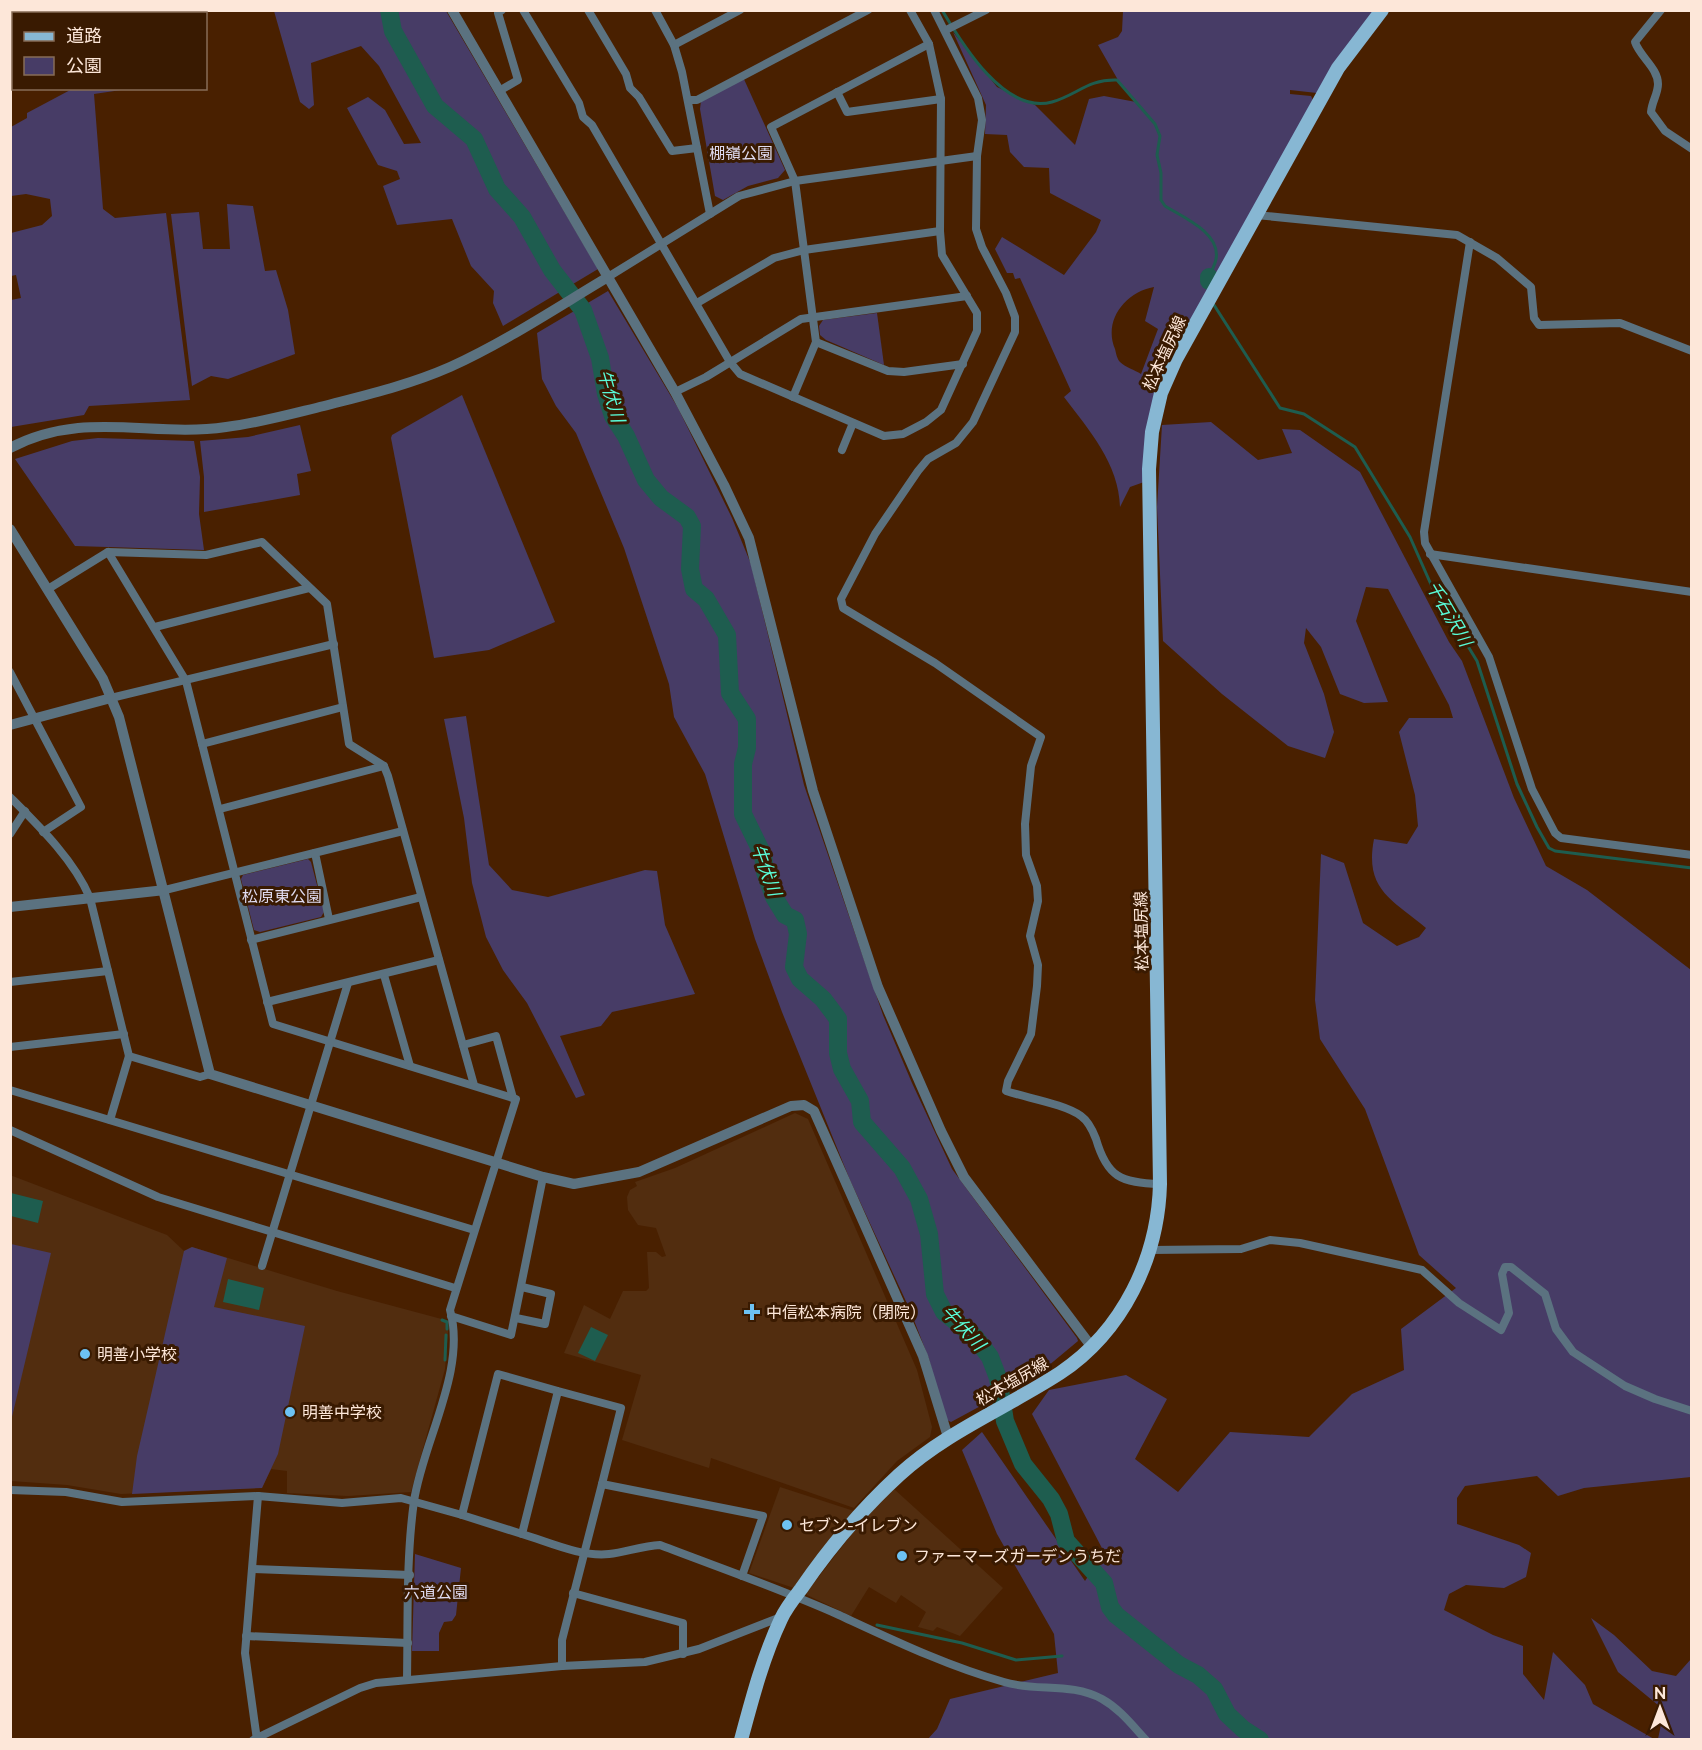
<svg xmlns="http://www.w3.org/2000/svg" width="1702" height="1750" viewBox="0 0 1702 1750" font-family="Raleway,'Noto Sans JP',sans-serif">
<rect width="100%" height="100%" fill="#492000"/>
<!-- built -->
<g fill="#522d0f">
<path d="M795,1113L808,1119L917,1370L932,1427L930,1437L897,1461L854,1508L711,1458L709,1468L622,1440L641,1375L564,1353L584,1305L610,1319L623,1291H646L649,1288L647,1252H656L662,1257L666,1256L656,1228L638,1225L628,1210L627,1197L630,1190L637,1186L635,1182L675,1168Z"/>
<path d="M10,1175L167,1235L184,1251L192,1247L337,1291L449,1321L445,1369L411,1492L348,1496L287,1493V1471L271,1469L262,1488L121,1494L67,1485L11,1481Z"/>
<path d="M780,1487L854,1511L794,1588L749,1573Z"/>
<path d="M894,1489L1003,1588L960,1636L937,1627L933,1631L918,1627L926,1612L901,1595L896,1603L869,1587L851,1616L807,1595V1592L861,1522Z"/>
</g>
<!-- green -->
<g fill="#473c66" fill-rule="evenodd">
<path d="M274,11H446L598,269L503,326L493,303L494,291L471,266L452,219L397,225L383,186L400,179L397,171L378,165L347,108L368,97L385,110L404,144L421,143L379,66L361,46L311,63L314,105L309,109L300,102Z"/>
<path d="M1123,11H1375L1336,62L1317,93L1290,90V94L1311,96L1313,100L1164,373L1144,482L1130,487L1120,507C1119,464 1089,430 1064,397L1071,391L1020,278L1015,279L1013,273H1007L995,249L1002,237L1064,275L1096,232L1101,220L1050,193L1049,168L1024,167L1010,152L1007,135L985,134L986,105L953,32L997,87L1035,105L1075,145L1089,99L1104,96L1136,102L1118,80L1098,45L1118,37L1122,31ZM1154,287L1145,321L1158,329L1141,374C1135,370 1125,367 1120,362C1117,359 1116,353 1115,349C1103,321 1125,292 1154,287Z"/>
<path d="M743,77L785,170L778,178L748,186L723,200L715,196L700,109L701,101Z"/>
<path d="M74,88L128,89L94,94L103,209L115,218L166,213L190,400L89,406L84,415L11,427V300L21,298L16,275L11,276V233L42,225L52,216L50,199L26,194L11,196V127L27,118V113Z"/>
<path d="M227,204L253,206L265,271L276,270L288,310L295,354L228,379L211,376L192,386L171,214L199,212L203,249H230Z"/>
<path d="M608,291L678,408L732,518L751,564L804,785L883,1015L912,1083L952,1169L1077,1338L1078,1341L1036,1376L951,1422L945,1419L929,1359L910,1310L850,1180L782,1012L755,939L705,774L674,717L669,684L624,548L576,433L556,406L542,379L537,333Z"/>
<path d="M877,313L884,365L826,340L820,335L819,326L823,320Z"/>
<path d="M462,395L555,622L489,650L434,658L391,438L392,435Z"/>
<path d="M1211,422L1258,460L1292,453L1282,429L1300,430L1360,472L1449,642L1462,661L1514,798L1546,866L1587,890L1691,970V1477L1584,1488L1558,1496L1537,1476L1465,1486L1457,1498V1524L1519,1545L1531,1553L1526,1577L1504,1588L1466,1585L1449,1594L1444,1610L1493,1635L1523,1646V1674L1544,1700L1553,1652L1585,1685L1593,1704L1654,1739L927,1740L937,1729L950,1699L1058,1673L1054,1634L997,1534L962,1450L982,1432L1085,1581L1104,1552L1032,1414L1049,1390L1126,1375L1167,1399L1135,1459L1178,1492L1230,1432L1309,1437L1352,1394L1404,1370L1401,1329L1456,1288L1419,1255L1365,1109L1320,1039L1315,1000L1321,854L1344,863L1363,923L1397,946L1419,937L1426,928C1393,900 1364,890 1374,839L1407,844L1418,826L1415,795L1399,732L1409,718H1453L1449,705L1388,589L1366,587L1356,621L1388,702L1364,703L1340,694L1321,647L1306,628L1304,643L1324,694L1334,732L1325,758L1288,746L1222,694L1163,641L1157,507L1162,425Z"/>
<path d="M300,425L311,471L297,474L300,495L204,512V477L200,441L248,437Z"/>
<path d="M98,438L194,441L200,477L199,514L204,550L75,546L15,459L72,441Z"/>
<path d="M466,716L489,865L512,890L548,897L645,870L657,871L665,925L695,994L612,1012L601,1026L560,1036L585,1095L576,1098L527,1003L503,970L486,937L472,883L464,818L444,719Z"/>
<path d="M308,859L311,862L324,912L321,917L260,932L254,930L241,879L243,875Z"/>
<path d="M11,1244L51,1253L11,1421L10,1244Z"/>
<path d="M192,1247L227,1258L214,1307L305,1326L278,1454L262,1488L132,1494L137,1456L184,1251Z"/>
<path d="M415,1554L461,1568L456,1615L452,1621L444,1622L439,1633V1651H412Z"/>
<path d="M1591,1618L1614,1635L1652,1671L1676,1676L1691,1659V1739H1658L1664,1710L1618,1672Z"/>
</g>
<!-- water -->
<g fill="#1e5d4f">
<path d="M11,1193L43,1201L38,1223L11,1216Z"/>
<path d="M228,1279L264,1288L259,1310L223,1302Z"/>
<path d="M591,1327L608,1335L595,1361L578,1353Z"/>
</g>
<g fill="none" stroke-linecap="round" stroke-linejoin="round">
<!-- stream -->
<g stroke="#1e5d4f" stroke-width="3">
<path d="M942,10C962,44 1005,115 1052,102C1077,95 1088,79 1117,80L1155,124L1160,136L1157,155L1161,173V200L1165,206C1183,217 1221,233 1216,259C1215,265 1211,272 1209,277"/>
<path d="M1214,305L1280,408L1304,414L1355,447L1410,537L1433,589L1477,661L1517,784L1537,827L1549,848L1555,851L1692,868"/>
<path d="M442,1320L447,1322V1329"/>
<path d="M445,1360L446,1335"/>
<path d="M877,1625L962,1643L1016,1660L1062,1656"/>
</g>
<!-- river -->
<g stroke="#1e5d4f" stroke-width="18">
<path d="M389,10L393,31L435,106L474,139L497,189L522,217L552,270L583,310L600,358L606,394L613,416L626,436L646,480L661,498L687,517L692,526L690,569L694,589L706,599L727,635L730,693L747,719V748L743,764V814L763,855L765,872L774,897L785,915L795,920L798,934L794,967L800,979L823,999L838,1019V1053L842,1069L860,1101L862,1122L902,1168L919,1199L929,1234L935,1294L944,1312L975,1337L990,1357L998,1378L1005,1421L1023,1464L1051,1499L1059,1514L1066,1541L1104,1583L1110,1607L1116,1615L1179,1665L1198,1675L1214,1689L1227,1714L1243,1729L1260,1740"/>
<path d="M1209,281V277"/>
</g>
<!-- minor -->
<g stroke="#5b7280" stroke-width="8">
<path d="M96,10L97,14"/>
<path d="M523,10L579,103L583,117L592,125L730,362L740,374L884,436L903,434L926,422L941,410L977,331V313L942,255L940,231L941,99L929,44L910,10"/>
<path d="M588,10L626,74L630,88L639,97L672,151L697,148"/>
<path d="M655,10L674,45L682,72L710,214"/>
<path d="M934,10L978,98L982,120L977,156L976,229L982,247L1006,293L1015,317V332L973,422L956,443L928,459L918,471L875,534L841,599L843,608L935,663L1041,737L1031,766L1025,824L1026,855L1037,886L1038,901L1030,936L1038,965L1037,986L1031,1034L1008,1081L1006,1091C1027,1098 1065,1104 1081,1116C1088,1121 1093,1131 1096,1139C1107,1177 1121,1183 1160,1184"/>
<path d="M1661,10L1635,42C1640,57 1658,68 1658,84C1658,94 1652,101 1651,112L1665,131L1692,149"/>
<path d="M163,14L170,10"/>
<path d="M946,30L986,10"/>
<path d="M674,45L740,10"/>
<path d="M10,52H14"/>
<path d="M499,91L518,80L498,13L502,10"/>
<path d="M837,92L847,112L941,99"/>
<path d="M689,100H697L868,10"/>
<path d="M1256,215L1457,235L1497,258L1531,287L1534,318L1539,325L1620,323L1692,351"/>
<path d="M1470,242L1424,532L1425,543L1489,657L1532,789L1555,833L1561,838L1692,855"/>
<path d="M608,277L739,196L795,181L977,156"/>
<path d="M697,303L774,258L804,250L940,231"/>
<path d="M816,342L888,371L904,372L963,364"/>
<path d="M675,392L706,377L801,319L967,296"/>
<path d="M793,397L816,342L795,181L771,127L929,44"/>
<path d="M842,450L853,423"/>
<path d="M108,552L186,681L273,1024L516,1099L450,1310C467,1370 423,1441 414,1501C406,1559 408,1620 407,1679"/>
<path d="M1430,554L1692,592"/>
<path d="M48,589L108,552L206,555L262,542L327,604L349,744L384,766L388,776L474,1085"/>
<path d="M155,627L309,588"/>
<path d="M10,672L81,807L43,832"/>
<path d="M111,698L334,644"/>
<path d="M202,744L343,707"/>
<path d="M10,797C39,826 74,860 90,898L129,1056L200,1077L210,1074"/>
<path d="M220,809L384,766"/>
<path d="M10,834L25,811"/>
<path d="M315,853L329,919"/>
<path d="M165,890L403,831"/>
<path d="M251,940L421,897"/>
<path d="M384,975L410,1066"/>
<path d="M10,982L108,971"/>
<path d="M267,1002L439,960"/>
<path d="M463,1045L496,1036L513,1098"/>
<path d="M10,1047L124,1034"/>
<path d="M10,1090L474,1230"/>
<path d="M110,1120L129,1056"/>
<path d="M10,1130L158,1197L455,1288"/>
<path d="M1151,1250L1241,1249L1270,1240L1300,1243L1422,1270L1459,1303L1501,1330L1509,1313L1502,1274L1505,1267H1511L1545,1294L1556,1329L1573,1352L1625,1386L1655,1399L1692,1411"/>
<path d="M262,1266L348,983"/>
<path d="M451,1316L511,1335L543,1177"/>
<path d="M516,1318L545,1324L551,1294L522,1287"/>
<path d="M558,1391L498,1374L462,1515L522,1534L558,1391L621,1408L602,1484"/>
<path d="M10,1490L66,1492L122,1502L258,1496L342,1503L401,1498L462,1515"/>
<path d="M522,1534C549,1542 580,1557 609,1554C626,1552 642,1546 660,1545C720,1568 781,1589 839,1615C893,1640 947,1666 1004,1682C1037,1692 1071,1682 1102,1699C1120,1709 1132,1725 1146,1740"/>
<path d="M253,1569L410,1575"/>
<path d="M573,1593L683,1623V1654"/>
<path d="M246,1636L408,1643"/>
<path d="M562,1666V1640L602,1484L763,1516L742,1576"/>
<path d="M253,1740L360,1688L376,1683L562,1666L645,1662L699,1649L781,1617"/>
<path d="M257,1740L245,1653L258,1496"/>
</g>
<!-- tertiary -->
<g stroke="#5b7280" stroke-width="10">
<path d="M452,10L675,392L724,485L749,538L813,791L878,987L941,1131L964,1177L1091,1346"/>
<path d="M10,448C84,409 151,438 226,427C259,423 291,414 324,406C366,395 409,385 450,367C505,342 556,308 608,277"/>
<path d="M10,529L103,679L119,717L210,1074L543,1177L574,1184L639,1172L791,1106L804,1105L814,1111L923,1356L948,1437"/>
<path d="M10,725L111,698"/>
<path d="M10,907L165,890"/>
</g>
<!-- primary -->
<path stroke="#87b7d3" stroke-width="14" d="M741,1740C752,1699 763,1657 781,1619C786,1608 794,1598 801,1589C829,1548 862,1509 899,1475C946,1432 1006,1408 1060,1373C1123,1331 1158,1258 1160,1184L1149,469L1152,432L1161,393L1176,359L1338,68L1382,10"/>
</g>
<!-- markers -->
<g fill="#6dc2f3" stroke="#391a01" stroke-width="2">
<path d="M749 1303h6v6h6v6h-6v6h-6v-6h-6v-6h6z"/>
<circle cx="85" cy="1354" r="6"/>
<circle cx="290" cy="1412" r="6"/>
<circle cx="787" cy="1525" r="6"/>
<circle cx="902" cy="1556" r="6"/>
</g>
<g text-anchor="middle" stroke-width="6" stroke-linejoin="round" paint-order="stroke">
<!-- park labels -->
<g font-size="16" fill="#dfdbf0" stroke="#391a01">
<text x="741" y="159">棚嶺公園</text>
<text x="282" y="902">松原東公園</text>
<text x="436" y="1598">六道公園</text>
</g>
<!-- street labels -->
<g font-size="16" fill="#fde7d9" stroke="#391a01">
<text transform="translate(1164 353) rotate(-65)" y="6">松本塩尻線</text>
<text transform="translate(1141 931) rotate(-91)" y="6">松本塩尻線</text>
<text transform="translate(1012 1381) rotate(-30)" y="6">松本塩尻線</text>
</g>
<!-- poi labels -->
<g font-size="16" fill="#fde7d9" stroke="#391a01" text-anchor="start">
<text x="766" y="1318">中信松本病院（閉院）</text>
<text x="97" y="1360">明善小学校</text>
<text x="302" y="1418">明善中学校</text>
<text x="799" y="1531">セブン-イレブン</text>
<text x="914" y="1562">ファーマーズガーデンうちだ</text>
</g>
<!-- water labels -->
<g font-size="18" font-style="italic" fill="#59fbd7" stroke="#391a01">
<text transform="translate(611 396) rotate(74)" y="6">牛伏川</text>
<text transform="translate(1449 614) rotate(60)" y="6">千石沢川</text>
<text transform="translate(766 870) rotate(70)" y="6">牛伏川</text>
<text transform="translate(963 1328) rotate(47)" y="6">牛伏川</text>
</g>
</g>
<!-- border -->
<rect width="1702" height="1750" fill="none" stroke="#fde7d9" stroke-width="24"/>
<!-- legend -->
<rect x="12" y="12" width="195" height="78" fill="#391a01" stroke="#876c57" stroke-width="1.5"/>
<rect x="24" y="32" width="30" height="9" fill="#87b7d3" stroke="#876c57" stroke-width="1.5"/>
<text x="66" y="42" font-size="18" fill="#fde7d9">道路</text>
<rect x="24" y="57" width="30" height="18" fill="#473c66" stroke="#876c57" stroke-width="1.5"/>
<text x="66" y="72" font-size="18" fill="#fde7d9">公園</text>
<!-- north arrow -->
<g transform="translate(1660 1708)" stroke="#391a01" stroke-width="4.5" paint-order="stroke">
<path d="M0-4.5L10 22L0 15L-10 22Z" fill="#fde7d9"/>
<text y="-9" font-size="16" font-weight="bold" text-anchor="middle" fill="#fde7d9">N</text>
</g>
</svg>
